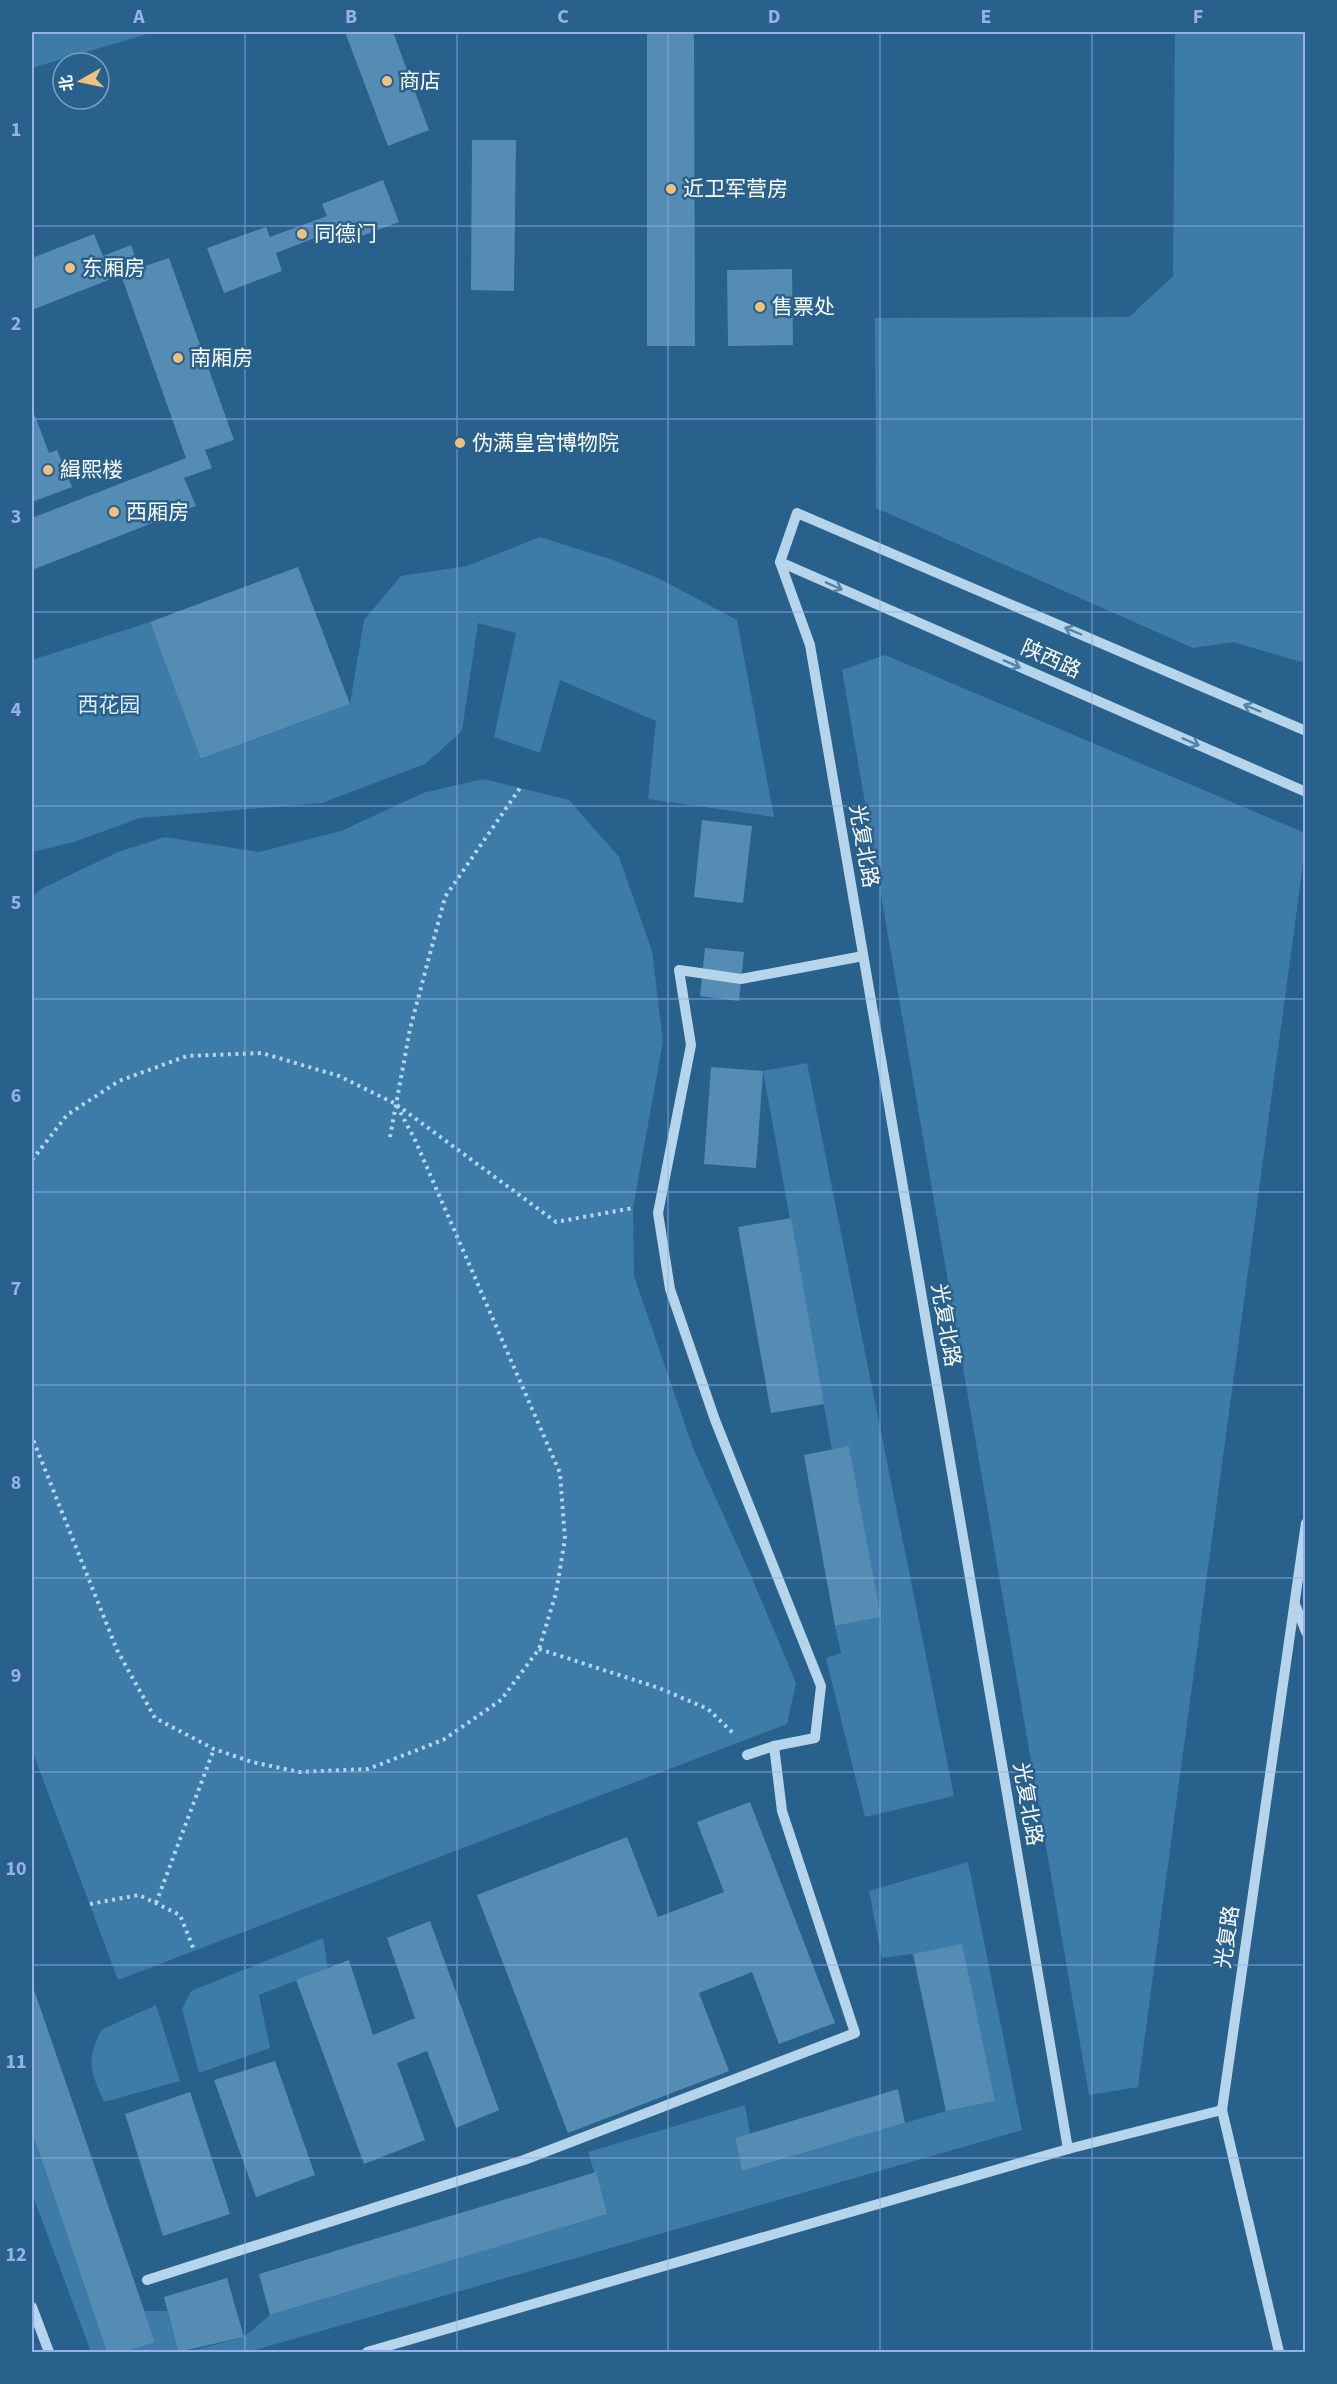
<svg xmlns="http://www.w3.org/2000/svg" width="1337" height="2384" viewBox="0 0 1337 2384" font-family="'Source Sans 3','Noto Sans SC',sans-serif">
<rect width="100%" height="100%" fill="#28618c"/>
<!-- green -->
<g fill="#3d7ba8">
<path d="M32,32H154L32,68Z"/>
<path d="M1175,32H1305V663L1233,642L1193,648L876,508L875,318L1129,317L1173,276Z"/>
<path d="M540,537L613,560L658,578L737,620L774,817L648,799L656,721L560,680L540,753L494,737L516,633L478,623L462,731L425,764L322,803L140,818L74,842L32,852V660L150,622L202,759L350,704L364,620L401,576L467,566Z"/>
<path d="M885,655L1305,833V849L1138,2087L1089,2095L842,670Z"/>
<path d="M483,779L569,800L619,857L652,951L663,1041L633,1208L634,1276L693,1448L752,1578L796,1683L787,1724L118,1980L32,1750V897L41,889L118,852L165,837L259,852L341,831L423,793Z"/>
<path d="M807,1063L954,1796L865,1817L826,1658L841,1653L835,1626L881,1617L849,1447L832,1450L763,1071Z"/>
<path d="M968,1862L1022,2130L248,2352H187L244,2337L270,2315L607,2214L588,2152L745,2105L750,2134L735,2139L742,2171L946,2111L995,2101L913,1954L882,1958L869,1891Z"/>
<path d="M323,1938L328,1968L259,1995L270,2048L199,2073L182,2009L191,1991Z"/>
<path d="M156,2005L180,2081L104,2102C90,2070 86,2063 101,2030Z"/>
<path d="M32,2132L107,2352H91L32,2193Z"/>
<path d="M144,2311H167L178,2352H125L155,2342Z"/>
</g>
<!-- building -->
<g fill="#558cb4">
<path d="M345,32H393L429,130L388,146Z"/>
<path d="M647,32H694L695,346H647Z"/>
<path d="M472,140H516L514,291L471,290Z"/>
<path d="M383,180L399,222L338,245L333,231L276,253L282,271L224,293L207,248L266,227L270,237L327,216L322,204Z"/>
<path d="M94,234L103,256L131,245L139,268L169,258L234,440L205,450L212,468L184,478L196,506L32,570V518L186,458L121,275L32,310V258Z"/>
<path d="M792,269L793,345L728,346L727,270Z"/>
<path d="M32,408L49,453L57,450L72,487L32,502Z"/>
<path d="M298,567L350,704L201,759L150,622Z"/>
<path d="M702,820L752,826L743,903L694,897Z"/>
<path d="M705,948L744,952L739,1001L700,996Z"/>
<path d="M711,1067L763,1071L756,1168L704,1164Z"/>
<path d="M791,1218L824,1404L771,1413L738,1227Z"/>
<path d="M849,1446L881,1617L835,1626L804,1455Z"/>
<path d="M750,1802L835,2023L779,2044L752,1972L699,1993L729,2071L568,2133L477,1895L627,1837L658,1917L724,1892L697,1822Z"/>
<path d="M430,1921L499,2110L456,2128L427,2051L397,2063L425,2140L364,2164L296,1980L349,1960L373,2035L415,2018L387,1938Z"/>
<path d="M962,1944L995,2101L946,2111L913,1954Z"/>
<path d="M32,1984L155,2342L125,2352H107L32,2132Z"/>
<path d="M275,2061L315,2175L256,2197L214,2080Z"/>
<path d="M898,2089L905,2123L742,2171L735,2138Z"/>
<path d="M190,2092L230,2214L163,2236L125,2114Z"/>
<path d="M596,2172L607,2214L270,2315L259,2274Z"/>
<path d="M227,2278L244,2337L178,2352L164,2297Z"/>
</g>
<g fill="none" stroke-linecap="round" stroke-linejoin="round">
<!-- path -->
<g stroke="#b7d5ea" stroke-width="4" stroke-dasharray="3 4.5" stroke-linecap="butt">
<path d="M397,1105L556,1222L633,1208"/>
<path d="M390,1137L410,1029L445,897L520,788"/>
<path d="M32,1160L67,1115L119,1081L187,1056L262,1053L339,1076L396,1104L415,1140L560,1473L565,1539L556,1593L539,1649L501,1700L443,1740L368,1769L299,1772L252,1762L214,1749L155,1718L117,1650L32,1437"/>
<path d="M539,1649L659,1688L708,1709L734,1734"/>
<path d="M156,1903L214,1749"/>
<path d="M90,1904L139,1895L180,1915L194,1950"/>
</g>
<!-- minor -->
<g stroke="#b7d5ea" stroke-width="10">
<path d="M780,562L1306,792"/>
<path d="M1295,1604L1306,1632"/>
<path d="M774,1746L815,1738L821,1686L715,1420L670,1289L658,1213L691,1045L679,970L741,979L863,956"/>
<path d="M1068,2149L810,645L780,562L797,513L1306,731"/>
<path d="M147,2280L524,2160L855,2033L782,1811L774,1746L747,1755"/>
<path d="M32,2307L49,2352"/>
<path d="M367,2352L1068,2149L1222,2110"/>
<path d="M1279,2352L1222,2110L1306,1523"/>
</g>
</g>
<!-- one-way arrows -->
<defs><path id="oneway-shaft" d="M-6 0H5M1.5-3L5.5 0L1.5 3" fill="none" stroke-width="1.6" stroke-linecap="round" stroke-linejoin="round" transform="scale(1.5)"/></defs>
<g stroke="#5384a8">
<use href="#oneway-shaft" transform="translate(834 586) rotate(24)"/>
<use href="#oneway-shaft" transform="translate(1073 631) rotate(-157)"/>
<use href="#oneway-shaft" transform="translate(1012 664) rotate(24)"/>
<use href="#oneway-shaft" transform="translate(1252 708) rotate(-157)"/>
<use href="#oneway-shaft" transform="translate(1191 742) rotate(24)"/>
</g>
<!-- grid -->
<path fill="none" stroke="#99afed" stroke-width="1.5" stroke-opacity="0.55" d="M245,32V2352M457,32V2352M668,32V2352M880,32V2352M1092,32V2352M32,226H1306M32,419H1306M32,612H1306M32,806H1306M32,999H1306M32,1192H1306M32,1385H1306M32,1578H1306M32,1772H1306M32,1965H1306M32,2158H1306"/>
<!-- markers -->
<g fill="#f2c07d" stroke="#28618c" stroke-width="2">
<circle cx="387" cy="81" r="6"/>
<circle cx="671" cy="189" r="6"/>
<circle cx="302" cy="234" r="6"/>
<circle cx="70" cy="268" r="6"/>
<circle cx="760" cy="307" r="6"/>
<circle cx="178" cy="358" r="6"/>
<circle cx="460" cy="443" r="6"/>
<circle cx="48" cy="470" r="6"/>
<circle cx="114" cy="512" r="6"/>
</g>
<g text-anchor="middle" stroke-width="5" stroke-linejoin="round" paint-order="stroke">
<!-- poi labels -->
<g font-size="21" fill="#fff" stroke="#28618c" text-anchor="start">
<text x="399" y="88">商店</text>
<text x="683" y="196">近卫军营房</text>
<text x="314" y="241">同德门</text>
<text x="82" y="275">东厢房</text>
<text x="772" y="314">售票处</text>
<text x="190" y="365">南厢房</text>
<text x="472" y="450">伪满皇宫博物院</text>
<text x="60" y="477">緝熙楼</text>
<text x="126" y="519">西厢房</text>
</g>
<!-- street labels -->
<g font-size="21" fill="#fff" stroke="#28618c">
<text transform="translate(1051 659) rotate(24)" y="7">陕西路</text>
<text transform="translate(864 846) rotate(80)" y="7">光复北路</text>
<text transform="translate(946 1325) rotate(80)" y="7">光复北路</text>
<text transform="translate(1028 1804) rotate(80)" y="7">光复北路</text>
<text transform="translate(1227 1937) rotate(-82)" y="7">光复路</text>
</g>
<!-- park labels -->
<g font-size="21" fill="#dbecf8" stroke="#28618c">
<text x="109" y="712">西花园</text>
</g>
</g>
<!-- border -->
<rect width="1337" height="2384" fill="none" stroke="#28618c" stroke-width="66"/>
<!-- north arrow -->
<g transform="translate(81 81) rotate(261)"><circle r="28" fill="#28618c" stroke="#7ea0ba" stroke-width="1.5"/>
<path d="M0-4.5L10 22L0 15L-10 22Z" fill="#f2c07d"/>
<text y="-9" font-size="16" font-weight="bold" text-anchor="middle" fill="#ffffff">北</text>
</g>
<rect x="33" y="33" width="1271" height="2318" fill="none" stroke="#99afed" stroke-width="2"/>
<g font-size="20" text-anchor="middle" font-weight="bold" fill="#99afed">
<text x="139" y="23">A</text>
<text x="351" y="23">B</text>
<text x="563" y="23">C</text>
<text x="774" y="23">D</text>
<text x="986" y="23">E</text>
<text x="1198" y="23">F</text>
<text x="16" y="136">1</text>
<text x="16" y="330">2</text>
<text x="16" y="523">3</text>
<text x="16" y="716">4</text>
<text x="16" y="909">5</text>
<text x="16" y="1102">6</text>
<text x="16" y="1295">7</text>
<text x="16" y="1489">8</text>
<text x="16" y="1682">9</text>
<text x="16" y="1875">10</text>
<text x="16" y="2068">11</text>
<text x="16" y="2261">12</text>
</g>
</svg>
